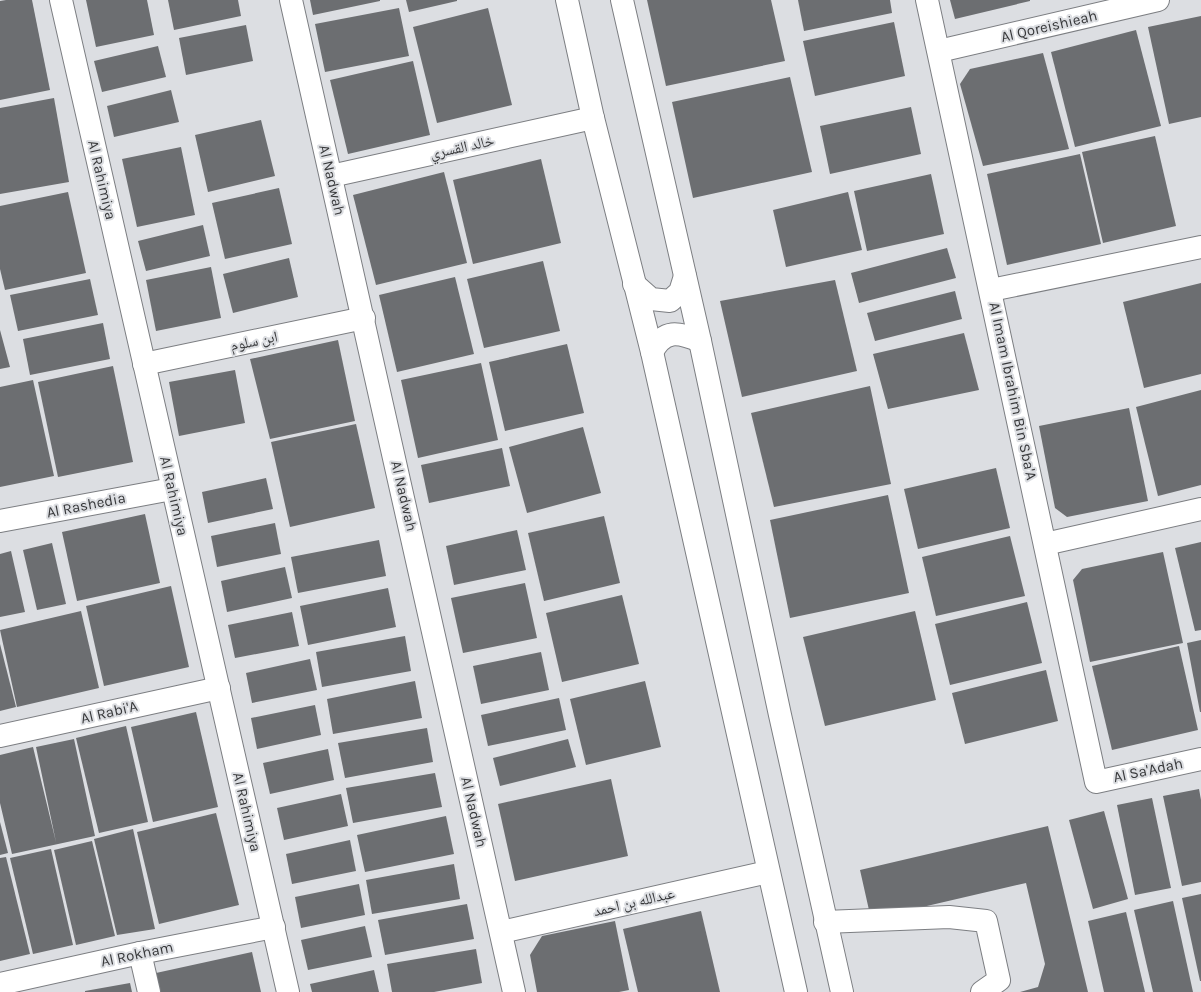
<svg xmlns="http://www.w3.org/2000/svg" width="1201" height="992" viewBox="0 0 1201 992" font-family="Karla,'Noto Naskh Arabic',sans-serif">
<rect width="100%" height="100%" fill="#dcdee2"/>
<!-- building -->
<g fill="#6c6e71">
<path d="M6,0H32L50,90L0,100V1Z"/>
<path d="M86,0H147L154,35L96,47Z"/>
<path d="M168,0H238L241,16L174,30Z"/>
<path d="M310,0H380V1L313,15Z"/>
<path d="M406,0H457V1L409,12Z"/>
<path d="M647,0H771L785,61L666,86Z"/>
<path d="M798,0H890L892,13L804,31Z"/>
<path d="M950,0H1030V1L955,19Z"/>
<path d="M399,8L409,56L325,72L315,24Z"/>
<path d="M488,8L512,105L437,123L413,27Z"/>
<path d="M1201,16V117L1169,124L1148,27Z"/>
<path d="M894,22L905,76L815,96L803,41Z"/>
<path d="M246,25L253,61L186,75L179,38Z"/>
<path d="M1136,30L1161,126L1075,147L1051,52Z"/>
<path d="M158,46L166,77L102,92L94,61Z"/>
<path d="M1043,53L1069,149L983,166L960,84L970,69Z"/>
<path d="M413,61L430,135L348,154L330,80Z"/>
<path d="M790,77L812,172L693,198L672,102Z"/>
<path d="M171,90L179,122L114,137L107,106Z"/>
<path d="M54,98L69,182L0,194V108Z"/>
<path d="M911,107L921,154L830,174L820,126Z"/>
<path d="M261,120L275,176L208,192L195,135Z"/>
<path d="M1155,136L1176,226L1103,243L1082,152Z"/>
<path d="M181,147L195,215L137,227L122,159Z"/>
<path d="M1080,154L1101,244L1007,265L987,174Z"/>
<path d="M541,159L561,243L473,264L453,180Z"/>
<path d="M444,172L467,263L376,285L353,195Z"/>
<path d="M931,174L944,234L867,251L854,191Z"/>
<path d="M279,188L292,244L225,259L212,203Z"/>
<path d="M68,192L86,273L5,290L0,269V206Z"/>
<path d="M848,192L862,250L786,267L773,210Z"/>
<path d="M203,225L210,256L146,271L138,241Z"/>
<path d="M947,248L956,278L859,303L851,273Z"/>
<path d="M289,258L298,297L233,313L223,274Z"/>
<path d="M543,261L560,331L484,348L467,279Z"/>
<path d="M211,267L221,318L156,331L146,280Z"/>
<path d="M455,277L474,354L397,372L379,295Z"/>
<path d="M90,279L98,315L18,331L10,295Z"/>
<path d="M835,280L857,371L742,397L720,301Z"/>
<path d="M1201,283V374L1144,388L1123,302Z"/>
<path d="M955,291L962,319L875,341L867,313Z"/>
<path d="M103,323L110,359L30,375L23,339Z"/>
<path d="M0,330L10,367L0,369Z"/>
<path d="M964,333L979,390L888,409L873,354Z"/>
<path d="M338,340L355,421L270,439L250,359Z"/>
<path d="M567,344L584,413L505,431L489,362Z"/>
<path d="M481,363L498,440L418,458L401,380Z"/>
<path d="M113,366L133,462L58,477L38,382Z"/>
<path d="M235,370L245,423L179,436L169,382Z"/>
<path d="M33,380L54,476L0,487V387Z"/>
<path d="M870,386L891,484L774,507L751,413Z"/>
<path d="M1201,390V485L1158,496L1136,407Z"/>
<path d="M1129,408L1148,501L1067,517L1055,508L1039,426Z"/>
<path d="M356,424L375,508L290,527L271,442Z"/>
<path d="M583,427L601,493L527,513L509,447Z"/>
<path d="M502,448L510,486L429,503L421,465Z"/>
<path d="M996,468L1010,528L918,549L904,489Z"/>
<path d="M266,478L273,509L208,523L202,492Z"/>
<path d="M888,495L909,593L790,618L770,520Z"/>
<path d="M145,514L160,583L77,601L62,532Z"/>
<path d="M604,516L620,583L544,601L528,533Z"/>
<path d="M275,523L281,554L217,567L211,536Z"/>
<path d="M517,530L526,570L454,585L446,546Z"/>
<path d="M1010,536L1025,596L936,616L922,557Z"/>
<path d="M379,540L386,576L298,593L291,557Z"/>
<path d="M1201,542V630L1195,631L1175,548Z"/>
<path d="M52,543L66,604L37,610L23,550Z"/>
<path d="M11,551L25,612L0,617V554Z"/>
<path d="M1163,552L1183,643L1090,662L1073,580L1082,569Z"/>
<path d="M285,567L292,598L227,612L221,581Z"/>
<path d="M525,583L537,638L463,653L451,598Z"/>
<path d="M171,586L189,667L104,686L86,606Z"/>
<path d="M388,588L396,627L308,645L300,606Z"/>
<path d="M622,595L639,664L562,682L546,613Z"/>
<path d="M1027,602L1042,663L950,685L935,624Z"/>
<path d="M81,611L99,688L17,707L0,630Z"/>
<path d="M915,611L936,700L825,726L803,637Z"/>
<path d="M292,612L299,646L235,658L228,625Z"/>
<path d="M405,636L411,671L322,687L316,652Z"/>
<path d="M1201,640V712H1200L1187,643Z"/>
<path d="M0,644L16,707L0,711Z"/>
<path d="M1179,646L1198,730L1112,750L1092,666Z"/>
<path d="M541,652L549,690L481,704L473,666Z"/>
<path d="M310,659L317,690L252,703L246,673Z"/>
<path d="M1046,670L1058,721L965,744L952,693Z"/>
<path d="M415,681L422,718L333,734L327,699Z"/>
<path d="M645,681L661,747L586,765L570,699Z"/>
<path d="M559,698L566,730L488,746L481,715Z"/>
<path d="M315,705L321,735L257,749L251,718Z"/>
<path d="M196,712L218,807L153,822L131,727Z"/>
<path d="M126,726L148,822L99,833L76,738Z"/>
<path d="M427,728L433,762L345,778L338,743Z"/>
<path d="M74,739L95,836L12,854L0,803V755L33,747L56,842L36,747Z"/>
<path d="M568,739L576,767L500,786L493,758Z"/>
<path d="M328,749L334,780L270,794L263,763Z"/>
<path d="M435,773L442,807L353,823L346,788Z"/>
<path d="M611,779L628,856L515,881L498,804Z"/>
<path d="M1199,789L1201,800V882L1182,886L1163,796Z"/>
<path d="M341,794L348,826L284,840L277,808Z"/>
<path d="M1152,798L1171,888L1135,895L1117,805Z"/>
<path d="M1104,811L1128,899L1093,909L1069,820Z"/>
<path d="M216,813L239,905L159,924L137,832Z"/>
<path d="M446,816L454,854L365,872L357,835Z"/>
<path d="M0,822L8,853L0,855Z"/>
<path d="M1048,826L1088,992H1020L1038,987L1045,964L1026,883L871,919L860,870Z"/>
<path d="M133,829L155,929L117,935L94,839Z"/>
<path d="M350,840L356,871L292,884L286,854Z"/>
<path d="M92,841L115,936L76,945L54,850Z"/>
<path d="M51,849L73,945L33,954L10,858Z"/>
<path d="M6,857L30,954L0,961V858Z"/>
<path d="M454,864L460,899L372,914L366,880Z"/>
<path d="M359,884L365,915L301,928L295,897Z"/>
<path d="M1201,894V981H1200L1182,898Z"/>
<path d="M1173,901L1193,992H1153L1134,910Z"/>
<path d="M467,904L474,939L385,955L378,920Z"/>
<path d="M701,911L720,992H638L623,929Z"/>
<path d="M1126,912L1145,992H1104L1088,921Z"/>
<path d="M615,921L629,990L619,992H537L530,955L542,936Z"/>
<path d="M365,926L372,957L308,970L301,940Z"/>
<path d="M476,949L482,983L434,992H392L387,964Z"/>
<path d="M252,952L261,992H160L156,973Z"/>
<path d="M374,970L379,992H312L310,984Z"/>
<path d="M130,983L132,992H85V991Z"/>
</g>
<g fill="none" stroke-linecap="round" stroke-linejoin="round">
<!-- minor casing -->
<g stroke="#7c7e82" stroke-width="24">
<g id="minor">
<path d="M61,0L288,992"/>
<path d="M291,0L514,992"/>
<path d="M567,0L593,118L652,352L796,992"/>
<path d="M622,0L700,341L780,715L842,992"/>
<path d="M927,0L1096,782L1201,759"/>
<path d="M939,51L1158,0"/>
<path d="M331,176L593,118"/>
<path d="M634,284L651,299L670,301L680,292L685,276"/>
<path d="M991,290L1201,247"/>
<path d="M652,352C664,329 678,332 700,341"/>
<path d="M144,364L364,318"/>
<path d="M0,521L172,489"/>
<path d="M1045,544L1201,509"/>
<path d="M0,736L219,688"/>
<path d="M825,922L949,917L986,921L999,980L982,992"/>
<path d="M501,932L768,872"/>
<path d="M140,953L149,992"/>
<path d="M0,984L140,953L274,927"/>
</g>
</g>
<!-- minor -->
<use href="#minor" stroke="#fff" stroke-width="22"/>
</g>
<g text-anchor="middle" stroke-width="4" stroke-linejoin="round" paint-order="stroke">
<!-- street labels -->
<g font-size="15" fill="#38393b" stroke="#dcdee2">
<text transform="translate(1049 26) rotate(-13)" y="5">Al Qoreishieah</text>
<text transform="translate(462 147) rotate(-12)" y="5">خالد القسري</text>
<text transform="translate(102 180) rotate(77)" y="5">Al Rahimiya</text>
<text transform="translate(332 180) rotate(77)" y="5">Al Nadwah</text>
<text transform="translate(254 341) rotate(-12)" y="5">ابن سلوم</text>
<text transform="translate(1013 391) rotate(78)" y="5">Al Imam Ibrahim Bin Sba'A</text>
<text transform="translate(174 496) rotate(77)" y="5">Al Rahimiya</text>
<text transform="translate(404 496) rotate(77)" y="5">Al Nadwah</text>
<text transform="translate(86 505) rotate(-11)" y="5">Al Rashedia</text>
<text transform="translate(109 712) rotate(-13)" y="5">Al Rabi'A</text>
<text transform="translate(1148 770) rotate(-12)" y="5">Al Sa'Adah</text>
<text transform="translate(247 812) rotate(77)" y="5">Al Rahimiya</text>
<text transform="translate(474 812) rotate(77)" y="5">Al Nadwah</text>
<text transform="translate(634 902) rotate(-13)" y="5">عبدالله بن احمد</text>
<text transform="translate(137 954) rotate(-12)" y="5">Al Rokham</text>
</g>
</g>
</svg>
